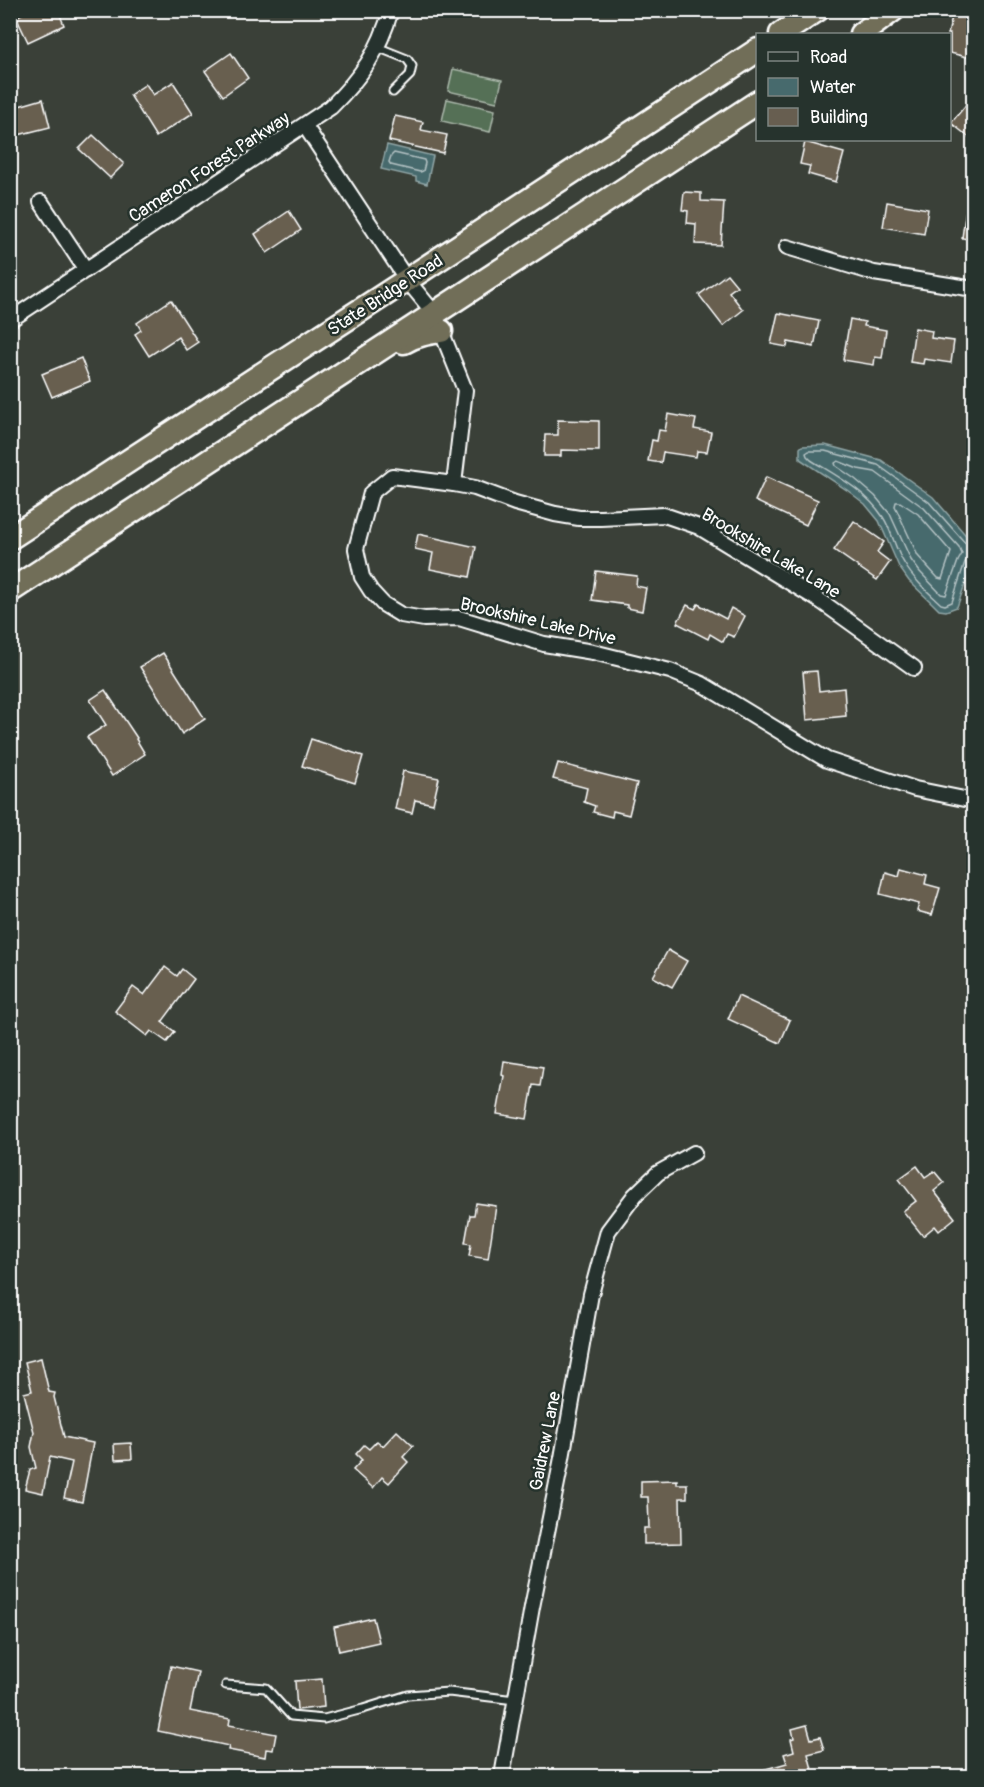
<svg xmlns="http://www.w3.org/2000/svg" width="984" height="1787" viewBox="0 0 984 1787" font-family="Pangolin,sans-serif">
<rect width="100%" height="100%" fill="#3a4038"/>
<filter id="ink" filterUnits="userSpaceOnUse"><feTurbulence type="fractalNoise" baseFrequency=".0167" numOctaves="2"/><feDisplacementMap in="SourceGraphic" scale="12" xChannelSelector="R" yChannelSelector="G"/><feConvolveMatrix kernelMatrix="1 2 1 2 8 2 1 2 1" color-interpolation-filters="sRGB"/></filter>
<g filter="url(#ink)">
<!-- green -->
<g fill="#556f56" stroke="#aab7aa" stroke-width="1.5">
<path d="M453,69L502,80L497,102L448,91Z"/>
<path d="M447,99L495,110L490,132L442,121Z"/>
</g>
<!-- water -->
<g fill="#476a6d" stroke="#91a6a7" stroke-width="1.5">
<path d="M387,145L433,156L427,184L416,181V177L381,169Z"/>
<path d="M825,445L881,460L933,497L970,540L973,554L970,570L957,607L946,611L939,610L932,603L909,581L899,567L879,521L865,504L847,490L800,459V448L802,446Z"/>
</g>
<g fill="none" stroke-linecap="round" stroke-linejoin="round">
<!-- shore -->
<g stroke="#b5c3c5" stroke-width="1.5">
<path d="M394,153L424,160L425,163L423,171L420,172L391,165L389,162L391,156Z"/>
<path d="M838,461L858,469L875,472L924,508L959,547L962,554L958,561L946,595L941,594L920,572L911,560L890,514L875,496L855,479L836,466L835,463Z"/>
<path d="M900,502L918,514L951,552L942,579L938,578L918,556L895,506L896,502Z"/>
<path d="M974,547L967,545L929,502L878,465L825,451H809L806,453L807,456L811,460C837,476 866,491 883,517C892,531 895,549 904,563C913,579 928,592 941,604L945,605L952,602L965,562L969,559L974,558"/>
</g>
</g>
<!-- building -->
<g fill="#675e50" stroke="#fff" stroke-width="1.5">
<path d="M29,10H58L64,25L28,42L16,17Z"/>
<path d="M953,12L974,16V47L971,58L950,53V34H948Z"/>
<path d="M231,53L248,78L223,96L205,71Z"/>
<path d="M173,82L193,113L156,137L130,95L146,84L153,95Z"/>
<path d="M974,95V141L951,123Z"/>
<path d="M43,99L50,127L14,136L10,123V121L15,120L12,108Z"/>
<path d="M395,116L423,122L421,130L447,135L443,153L389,141Z"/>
<path d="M93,135L124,164L110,178L79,149Z"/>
<path d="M805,142L844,153L836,182L808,174L810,166L800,164Z"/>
<path d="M684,192L701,193V201L724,202L721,245L695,244L696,224L687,223L688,211L682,210Z"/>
<path d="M887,202L928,209L924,234L883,227Z"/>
<path d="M967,202L974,203V240L962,238Z"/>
<path d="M289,211L301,230L267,253L255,234Z"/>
<path d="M727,274L737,286L729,292L743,310L723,326L699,295Z"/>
<path d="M171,300L198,342L186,350L178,337L149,356L135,334L141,330L137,323Z"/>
<path d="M778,313L819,321L814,347L788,342L787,347L771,344Z"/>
<path d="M850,319L865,322L864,326L886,330L882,358L875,357L874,365L843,360Z"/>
<path d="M915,328L932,331L931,338L954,341L951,363L924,359L923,364L910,362Z"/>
<path d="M81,358L90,381L52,397L42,374Z"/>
<path d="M668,414L696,419L694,429L711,432L707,452L697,451L696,457L663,452L661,463L648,461L652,440L657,441L659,430L665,431Z"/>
<path d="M558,420L599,421V451L561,450V456H544L545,435H558Z"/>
<path d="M766,477L818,500L806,525L755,501Z"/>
<path d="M854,521L884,542L877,552L890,562L877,580L834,550Z"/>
<path d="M418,534L476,547L470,577L430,569L433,553L415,549Z"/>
<path d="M596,571L637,576L636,586L646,588L642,611L627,608V605L592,600Z"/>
<path d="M698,604L726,619L731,608L745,616L734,637L727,634L723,642L710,634L708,639L677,623L687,605L695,609Z"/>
<path d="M163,653L205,719L182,734L140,667Z"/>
<path d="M817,671L819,691L844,688L846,716L807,720L803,672Z"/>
<path d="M105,690L137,738L136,739L145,754L112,776L87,737L106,725L90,700Z"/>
<path d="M311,739L363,756L355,783L302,766Z"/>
<path d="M558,763L637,783L629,815L613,811L612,817L593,812L595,806L584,802L587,788L553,779Z"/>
<path d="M403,771L439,778L433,804L415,800L412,813L395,809Z"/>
<path d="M901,868L927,875L925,884L940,888L932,915L917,911L919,904L880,894L885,872L899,876Z"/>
<path d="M668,950L687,961L672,987L653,977Z"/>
<path d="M165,967L177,976L182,969L194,979L162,1022L175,1032L167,1042L151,1031L147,1036L115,1011L133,987L144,995Z"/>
<path d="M738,996L790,1020L780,1043L728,1019Z"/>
<path d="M504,1061L543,1067L540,1086L533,1085L527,1119L497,1114L504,1076L502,1075Z"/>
<path d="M917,1166L925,1177L934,1171L944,1183L934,1191L955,1218L939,1231L935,1226L923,1236L903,1211L916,1201L899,1179Z"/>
<path d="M476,1203L496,1206L488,1259L469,1256L471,1244L465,1243L470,1215H474Z"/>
<path d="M41,1358L49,1392L55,1393L54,1397L64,1437L93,1443L82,1502L64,1498L72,1462L50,1457L43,1493L25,1489L30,1470L36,1468L31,1447L34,1432L24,1393L32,1391L25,1362Z"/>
<path d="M397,1431L413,1446L403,1457L408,1462L389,1483L382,1477L373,1488L353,1470L362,1460L356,1454L364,1445L369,1449L377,1441L383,1446Z"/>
<path d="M131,1443L132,1459L115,1460L114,1444Z"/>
<path d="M677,1480V1484H687V1498H680L681,1543L644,1544V1528H649L648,1497H641V1481Z"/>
<path d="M373,1618L379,1642L339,1651L334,1627Z"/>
<path d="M171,1666L198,1672L190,1711L230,1719L229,1725L276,1734L273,1750L266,1749L265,1757L228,1750L229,1746L158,1731Z"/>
<path d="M322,1679L324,1707L297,1710L295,1681Z"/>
<path d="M807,1725L811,1739L820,1737L824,1750L808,1754L812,1769L804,1772L805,1776H753L752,1773L787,1763L784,1754L794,1751L791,1739L794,1738L792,1729Z"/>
</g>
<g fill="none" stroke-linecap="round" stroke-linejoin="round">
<!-- service casing -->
<g stroke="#fff" stroke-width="11">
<g id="service">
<path d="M377,47L407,59L412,66L410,75L393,92"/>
<path d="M226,1685L266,1688L291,1716L324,1719L363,1709L408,1695L449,1692L515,1700"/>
</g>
</g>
<!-- minor casing -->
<g stroke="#fff" stroke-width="18">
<g id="minor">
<path d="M305,126L407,280L434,313L465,390L454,484L392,476L371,493L356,549L362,577L371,591L383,604L401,615L424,619L459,618L544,644L593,652L670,671L702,684L827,760L915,789L974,801"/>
<path d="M41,202L86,270"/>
<path d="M787,247L874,273L974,289"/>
<path d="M10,320L331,107C361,77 379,52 391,10"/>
<path d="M454,484L475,488L515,503L555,514L579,518H601L664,515L699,527L822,602L914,668"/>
<path d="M502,1776L532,1607L562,1458L591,1294L608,1231L635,1195L658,1173L694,1153"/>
</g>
</g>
<!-- trunk casing -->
<g stroke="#fff" stroke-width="27">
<g id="trunk">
<path d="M781,34L817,10"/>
<path d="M861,34L893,10"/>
<path d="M404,342C415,335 428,333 441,331"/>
<path d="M10,538L407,280L758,50"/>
<path d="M10,591L758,102"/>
</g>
</g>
<!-- service -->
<use href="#service" stroke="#26332d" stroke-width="7"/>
<!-- minor -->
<use href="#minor" stroke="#26332d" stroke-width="14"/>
<!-- trunk -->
<use href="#trunk" stroke="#716e59" stroke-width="22"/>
</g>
</g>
<g text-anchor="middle" stroke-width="5" stroke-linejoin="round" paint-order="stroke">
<!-- street labels -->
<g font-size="18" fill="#fff" stroke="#26332d">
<text transform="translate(209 167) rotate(-33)" y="6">Cameron Forest Parkway</text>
<text transform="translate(385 295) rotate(-33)" y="6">State Bridge Road</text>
<text transform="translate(771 553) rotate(31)" y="6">Brookshire Lake Lane</text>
<text transform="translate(538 621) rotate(13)" y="6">Brookshire Lake Drive</text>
<text transform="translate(545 1441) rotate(-79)" y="6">Gaidrew Lane</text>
</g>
</g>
<!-- margin -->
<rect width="984" height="1787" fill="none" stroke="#26332d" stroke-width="36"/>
<rect x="18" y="18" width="948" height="1751" fill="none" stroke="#fff" stroke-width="2" filter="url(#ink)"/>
<!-- legend -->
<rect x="756" y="33" width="195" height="108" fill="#26332d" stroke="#7d8581" stroke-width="1.5"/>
<rect x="768" y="52" width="30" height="9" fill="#26332d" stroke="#7d8581" stroke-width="1.5"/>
<text x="810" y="63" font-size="18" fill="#ffffff">Road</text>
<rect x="768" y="78" width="30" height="18" fill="#476a6d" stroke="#7d8581" stroke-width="1.5"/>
<text x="810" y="93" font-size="18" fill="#ffffff">Water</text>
<rect x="768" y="108" width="30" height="18" fill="#675e50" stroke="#7d8581" stroke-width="1.5"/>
<text x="810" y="123" font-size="18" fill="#ffffff">Building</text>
</svg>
